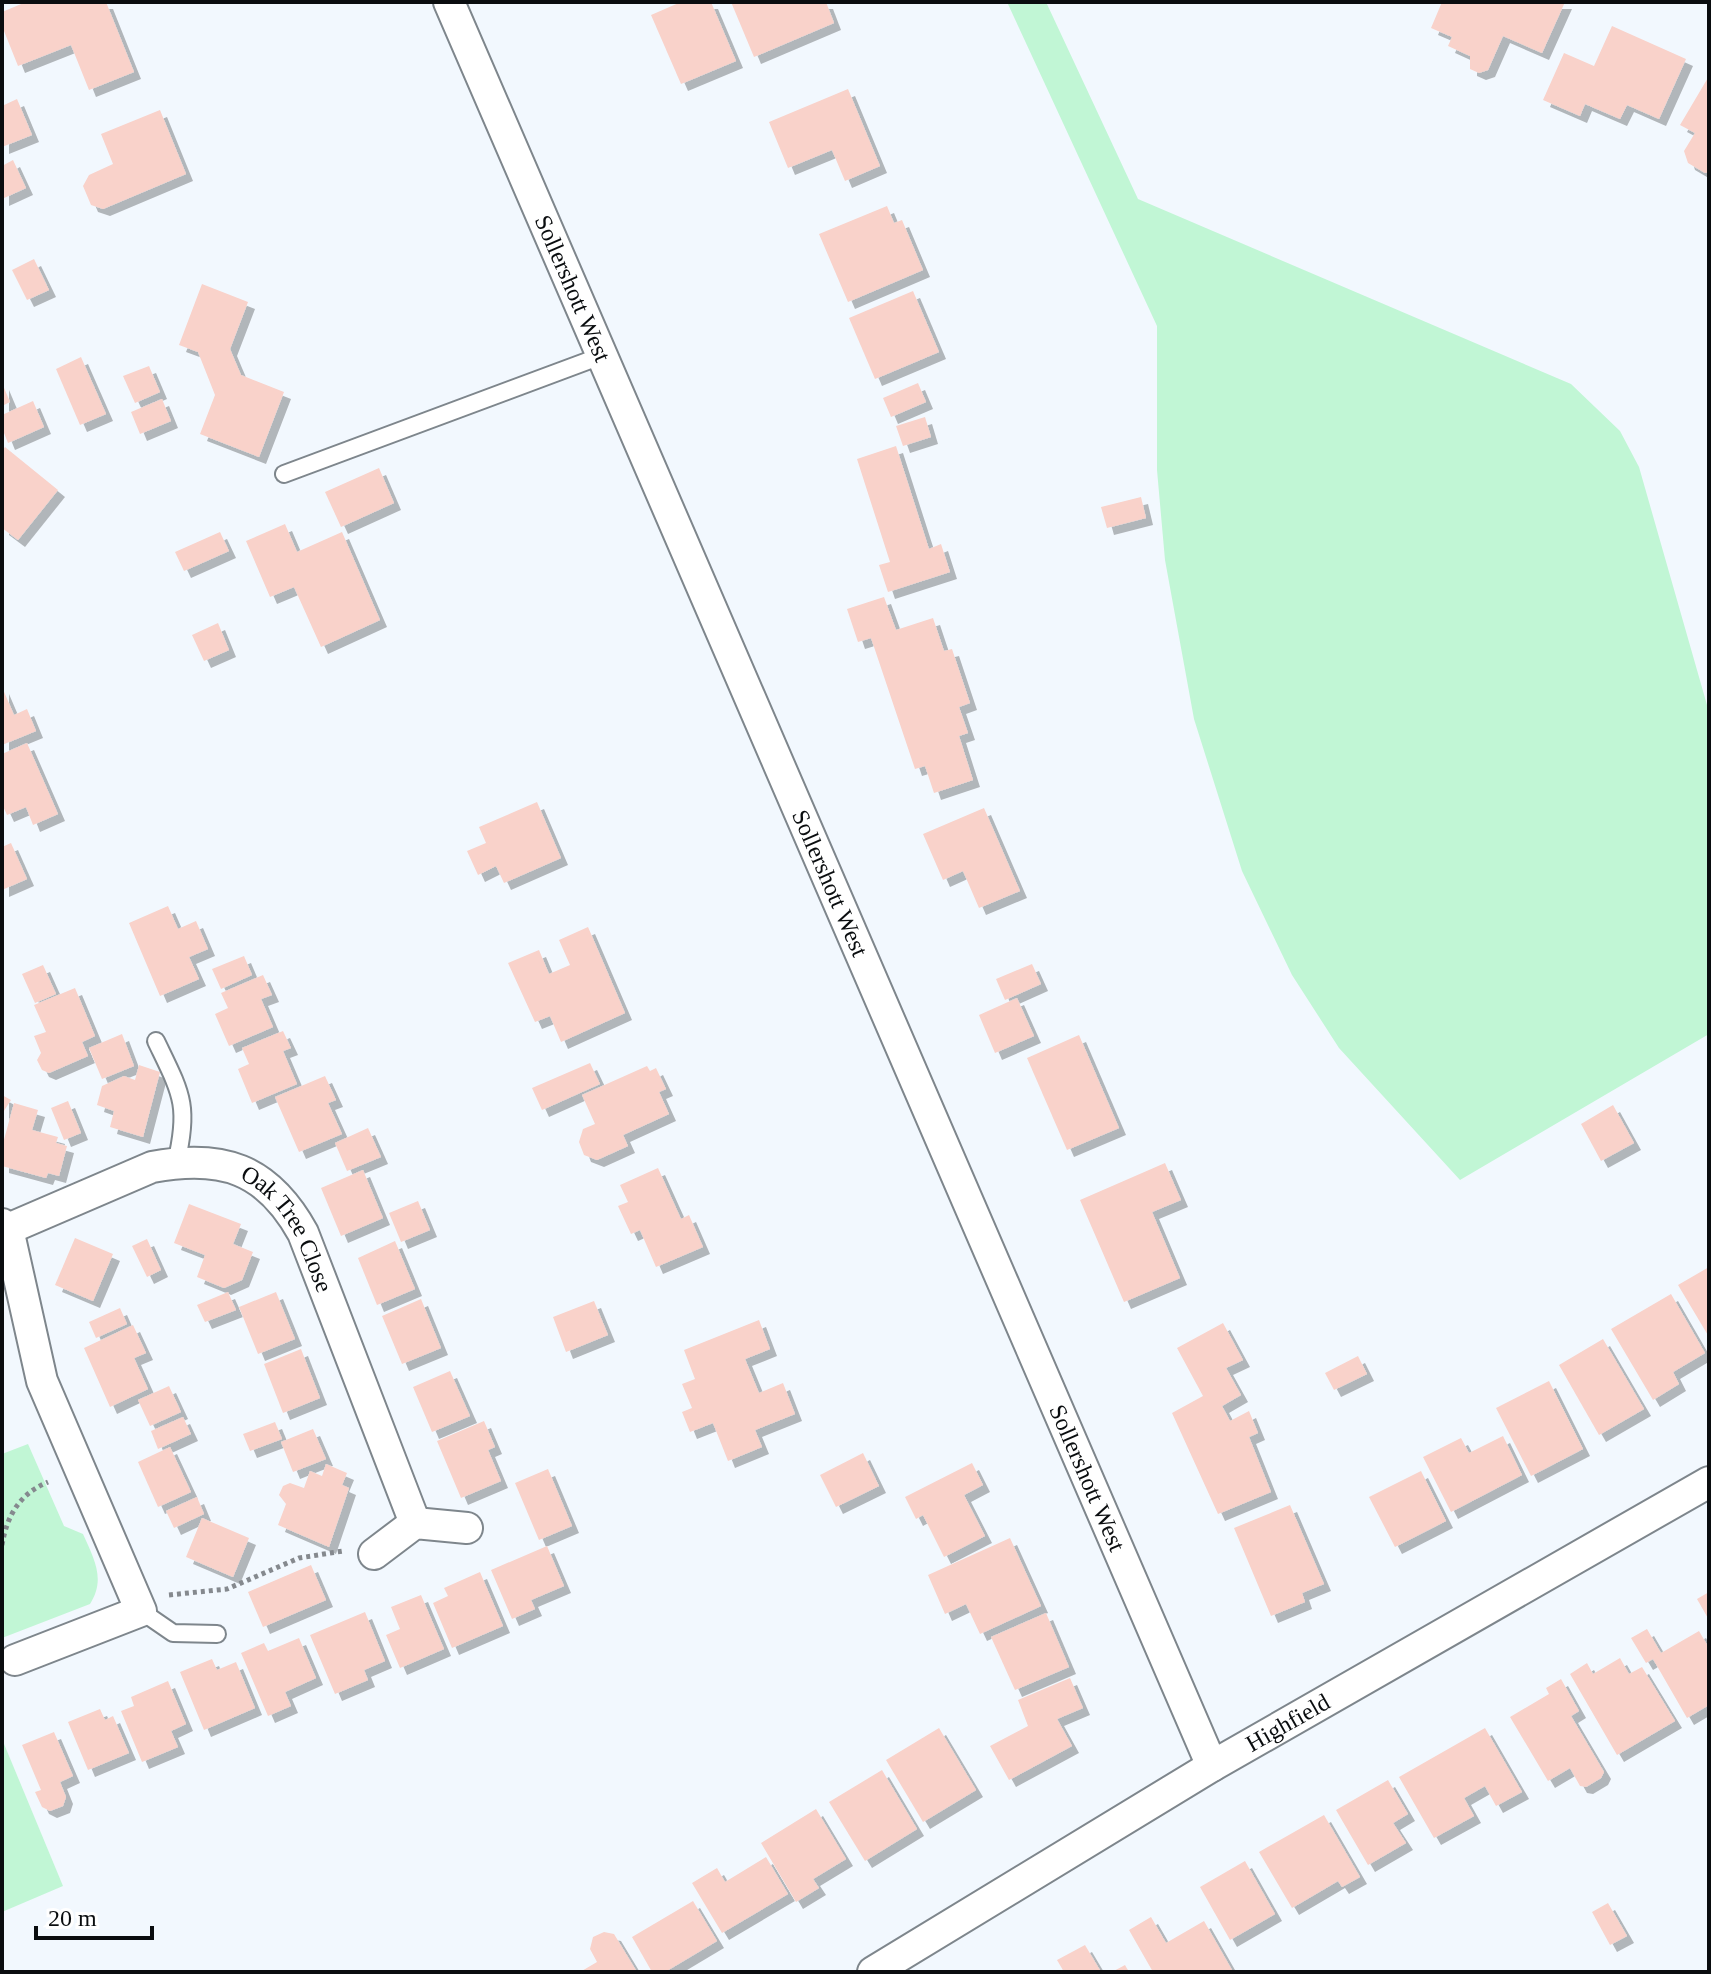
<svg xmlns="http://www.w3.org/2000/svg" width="1711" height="1974" viewBox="0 0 1711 1974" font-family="Georgia,serif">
<defs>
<filter id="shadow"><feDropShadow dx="7" dy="7" stdDeviation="0" flood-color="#0004"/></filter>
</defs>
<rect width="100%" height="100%" fill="#f2f8fe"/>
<!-- green -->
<g fill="#c1f6d5">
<path d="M1007,2H1046L1138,199L1571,384L1620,431L1639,467L1709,712V1034L1460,1180L1339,1048L1292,975L1242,871L1194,719L1165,560L1157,470V326Z"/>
<path d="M28,1444L64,1526L83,1534C94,1559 106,1579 90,1604L2,1638V1454Z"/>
<path d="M2,1739L63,1886L2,1912Z"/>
</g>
<!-- building -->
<g fill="#f9d2ca" filter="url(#shadow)">
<path d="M26,2H106L134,72L89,90L71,45L18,66L2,26V12Z"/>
<path d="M681,2H711L736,61L681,84L651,15Z"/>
<path d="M731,2H826L834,23L754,57Z"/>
<path d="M1442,2H1565L1542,53L1503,36L1488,70L1479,73L1470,69V56L1448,46L1452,37L1431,28Z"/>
<path d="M1612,26L1686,59L1659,119L1627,105L1620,119L1585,104L1580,116L1543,100L1564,53L1594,66Z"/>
<path d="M1709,76V172L1705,173L1688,163L1684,151L1695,133L1680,125Z"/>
<path d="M848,89L880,166L845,181L832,150L788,168L769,122Z"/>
<path d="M17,99L32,135L2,147V106Z"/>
<path d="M160,110L186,174L103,209L91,205L83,186L89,175L113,164L101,134Z"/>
<path d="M13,160L26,188L2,199V166Z"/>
<path d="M887,206L894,223L902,220L923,270L848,302L819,234Z"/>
<path d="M34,259L49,290L27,300L12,270Z"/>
<path d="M202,284L248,302L230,349L235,361L241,375L284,392L259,457L200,434L215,395L198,352L179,345Z"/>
<path d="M913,291L939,352L875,379L849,318Z"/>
<path d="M81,357L106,414L80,425L56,369Z"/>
<path d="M149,366L160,392L135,403L123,376Z"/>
<path d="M2,383L10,402L2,406Z"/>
<path d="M918,383L926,402L891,417L883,398Z"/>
<path d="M162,399L171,421L140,434L131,412Z"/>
<path d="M33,401L44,427L8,443L2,428V415Z"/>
<path d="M925,417L931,437L903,446L896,426Z"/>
<path d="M896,446L929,549L941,544L950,572L888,592L879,565L890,562L857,459Z"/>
<path d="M5,447L58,490L18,540L2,528V451Z"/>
<path d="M379,468L394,503L341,527L325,492Z"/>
<path d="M1141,497L1146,518L1107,528L1101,507Z"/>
<path d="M285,524L297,552L342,532L380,620L321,647L294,587L270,597L246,541Z"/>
<path d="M220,532L229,551L184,571L175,552Z"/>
<path d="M884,597L896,630L933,618L944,651L952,649L970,703L959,707L968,733L959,736L973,780L934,793L925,766L915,769L871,638L858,642L847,609Z"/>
<path d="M218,623L229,650L204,661L192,635Z"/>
<path d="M2,687L14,715L27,709L36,731L2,745Z"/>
<path d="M27,743L58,814L33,825L26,807L7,815L2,804V754Z"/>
<path d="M537,802L561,858L504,883L496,866L478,875L467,851L486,843L479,827Z"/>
<path d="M984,808L1020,891L979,908L963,871L943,880L923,834Z"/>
<path d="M11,843L27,879L2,890V847Z"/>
<path d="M168,906L178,929L196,921L208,949L189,957L199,979L160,996L129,923Z"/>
<path d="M588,927L625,1013L561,1042L550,1016L535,1022L508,963L539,950L549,974L570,965L559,940Z"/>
<path d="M244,956L252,975L221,989L212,969Z"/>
<path d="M1032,964L1041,984L1005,1000L996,979Z"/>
<path d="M43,965L56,994L35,1003L22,974Z"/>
<path d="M263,975L272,995L261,999L273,1027L229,1046L215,1014L228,1008L221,993Z"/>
<path d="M75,988L95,1036L82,1042L88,1056L49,1073L42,1070L37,1060L41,1053L34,1036L46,1032L34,1005Z"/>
<path d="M1017,998L1034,1036L995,1053L979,1015Z"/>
<path d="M283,1031L291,1048L283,1051L297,1084L252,1103L238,1069L249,1064L242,1048Z"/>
<path d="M122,1034L134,1066L102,1079L89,1048Z"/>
<path d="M1079,1035L1119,1128L1067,1150L1027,1058Z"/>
<path d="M590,1063L600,1084L542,1110L532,1088Z"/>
<path d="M139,1065L160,1072L143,1137L110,1127L114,1111L97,1105L102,1086L124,1076L135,1080Z"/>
<path d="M647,1066L650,1071L656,1068L666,1089L659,1092L669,1114L623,1135L628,1146L597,1160L584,1155L579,1142L583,1129L595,1124L582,1095Z"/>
<path d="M325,1076L336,1100L328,1103L342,1134L299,1152L275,1097Z"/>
<path d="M2,1095L11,1100L2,1114Z"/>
<path d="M68,1101L81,1133L64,1140L51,1108Z"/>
<path d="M14,1103L38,1110L32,1130L58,1137L56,1143L67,1146L59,1176L48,1173L46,1178L2,1166V1147Z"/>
<path d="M1613,1105L1634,1143L1601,1161L1581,1124Z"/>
<path d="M368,1128L381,1157L347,1171L335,1143Z"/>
<path d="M1165,1163L1181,1200L1152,1212L1180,1278L1124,1302L1080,1200Z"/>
<path d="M658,1168L681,1219L689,1215L703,1247L656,1267L640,1230L631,1234L618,1206L628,1202L620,1185Z"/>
<path d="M363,1170L383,1218L341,1236L321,1188Z"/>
<path d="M418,1201L430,1230L401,1242L389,1213Z"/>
<path d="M189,1204L241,1224L233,1244L253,1252L242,1280L224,1288L197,1277L205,1255L174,1243Z"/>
<path d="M75,1238L113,1254L93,1301L55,1285Z"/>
<path d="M147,1239L161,1270L147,1277L132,1246Z"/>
<path d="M395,1241L415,1289L377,1305L358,1258Z"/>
<path d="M1709,1267V1337L1678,1285Z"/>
<path d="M228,1292L236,1310L205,1322L197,1305Z"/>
<path d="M276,1292L295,1339L258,1354L239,1307Z"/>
<path d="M1671,1294L1705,1353L1673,1372L1679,1384L1653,1400L1611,1329Z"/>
<path d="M421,1299L441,1348L402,1364L382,1316Z"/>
<path d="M594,1301L608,1335L566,1352L553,1317Z"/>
<path d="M120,1308L127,1324L96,1338L89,1322Z"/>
<path d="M759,1320L770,1349L745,1359L759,1393L783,1383L795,1414L755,1430L762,1447L728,1461L713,1423L690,1432L682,1412L692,1408L682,1384L695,1379L684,1350Z"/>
<path d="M1223,1323L1243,1360L1226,1368L1241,1395L1222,1406L1230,1421L1249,1411L1258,1433L1249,1437L1271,1492L1218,1514L1172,1413L1203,1396L1177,1348Z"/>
<path d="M133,1325L146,1353L134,1358L148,1389L110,1407L84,1348Z"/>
<path d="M1603,1339L1644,1409L1599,1435L1559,1365Z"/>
<path d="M301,1349L320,1398L283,1413L264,1364Z"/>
<path d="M1358,1356L1367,1374L1334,1390L1325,1373Z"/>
<path d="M450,1371L470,1416L432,1432L413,1387Z"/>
<path d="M1549,1381L1583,1449L1531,1476L1496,1408Z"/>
<path d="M169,1386L181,1412L150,1426L138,1400Z"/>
<path d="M183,1417L191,1434L158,1449L151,1431Z"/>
<path d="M484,1421L495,1447L488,1450L501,1481L461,1498L437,1441Z"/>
<path d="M275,1422L282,1439L250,1451L243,1434Z"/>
<path d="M313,1429L326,1459L293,1472L281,1442Z"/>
<path d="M1503,1436L1522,1475L1451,1512L1423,1457L1461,1438L1469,1453Z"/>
<path d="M170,1447L191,1492L158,1507L138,1462Z"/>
<path d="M863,1453L879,1486L836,1507L820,1475Z"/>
<path d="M972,1463L983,1485L964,1495L985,1536L944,1557L923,1515L916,1519L905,1497Z"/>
<path d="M326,1464L347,1473L342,1485L349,1488L329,1547L278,1525L286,1504L279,1495L283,1486L290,1483L304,1488L310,1471L322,1476Z"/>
<path d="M548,1469L572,1526L539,1540L515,1483Z"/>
<path d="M1421,1471L1446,1521L1395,1547L1369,1497Z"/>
<path d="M197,1497L204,1514L174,1528L166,1511Z"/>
<path d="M1290,1505L1324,1584L1302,1593L1305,1602L1271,1616L1234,1528Z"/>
<path d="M202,1518L249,1538L233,1577L186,1557Z"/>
<path d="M1010,1538L1041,1606L980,1634L966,1604L945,1614L928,1575Z"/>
<path d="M547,1546L564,1586L531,1600L535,1609L512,1619L491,1570Z"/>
<path d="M311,1565L326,1600L263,1627L248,1592Z"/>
<path d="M480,1572L503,1626L452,1648L433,1603L448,1596L444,1588Z"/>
<path d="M1709,1592V1620L1697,1599Z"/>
<path d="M421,1595L444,1649L400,1668L386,1635L400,1629L391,1607Z"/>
<path d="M365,1612L385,1661L364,1670L368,1680L335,1694L310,1635Z"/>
<path d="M1046,1613L1069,1667L1015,1690L991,1637Z"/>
<path d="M1647,1629L1661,1653L1699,1631L1709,1648V1705L1687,1718L1653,1659L1646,1663L1631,1638Z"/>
<path d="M299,1638L316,1678L285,1692L291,1706L268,1716L241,1653L264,1643L268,1651Z"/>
<path d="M1620,1658L1629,1674L1642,1667L1675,1721L1617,1755L1570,1674L1587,1663L1593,1674Z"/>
<path d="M212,1659L217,1670L236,1662L255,1708L204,1730L180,1672Z"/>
<path d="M1070,1678L1083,1708L1057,1719L1072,1746L1009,1780L990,1746L1028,1726L1018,1700Z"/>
<path d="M1561,1679L1579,1711L1571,1716L1604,1772L1601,1778L1586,1787L1580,1786L1570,1768L1548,1781L1510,1717L1549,1694L1546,1688Z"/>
<path d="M168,1681L186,1724L171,1731L178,1747L142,1762L121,1711L134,1706L131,1697Z"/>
<path d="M100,1709L105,1720L113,1716L129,1753L88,1770L68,1722Z"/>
<path d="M939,1728L976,1790L923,1822L886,1760Z"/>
<path d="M1485,1728L1522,1792L1496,1806L1485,1786L1464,1798L1474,1816L1434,1838L1399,1777Z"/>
<path d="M54,1732L73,1776L60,1782L66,1797L63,1806L50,1811L42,1807L35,1792L41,1790L22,1745Z"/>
<path d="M882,1770L917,1829L865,1861L829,1802Z"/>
<path d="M1388,1780L1408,1814L1393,1823L1406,1843L1368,1865L1336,1810Z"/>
<path d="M816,1809L846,1859L813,1879L819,1888L796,1902L761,1843Z"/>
<path d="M1324,1815L1360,1877L1342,1887L1338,1881L1292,1908L1259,1852Z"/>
<path d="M766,1857L788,1894L722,1933L692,1883L717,1868L725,1882Z"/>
<path d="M1245,1861L1275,1914L1230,1940L1200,1887Z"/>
<path d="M693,1901L717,1941L665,1972H652L632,1937Z"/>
<path d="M1608,1903L1627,1936L1610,1945L1592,1912Z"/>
<path d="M1151,1917L1166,1943L1204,1921L1232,1970L1153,1972L1129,1930Z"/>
<path d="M604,1932L614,1934L637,1972H580L597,1962L590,1949L593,1937Z"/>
<path d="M1085,1945L1101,1972H1064L1057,1960Z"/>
<path d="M1125,1965L1129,1972H1112Z"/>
</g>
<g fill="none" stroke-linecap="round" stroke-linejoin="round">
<!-- lane casing -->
<g stroke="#7e868c" stroke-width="20">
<g id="lane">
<path d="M284,474L601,356"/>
<path d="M156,1041C181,1093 190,1105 176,1163"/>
<path d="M141,1611L173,1633L217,1634"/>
</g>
</g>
<!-- street casing -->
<g stroke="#7e868c" stroke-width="34">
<g id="street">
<path id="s1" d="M449,2L1212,1766"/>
<path d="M2,1224L8,1229L42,1381L141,1611L15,1660"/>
<path id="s2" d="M8,1229L152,1167C222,1154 267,1168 303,1233L415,1523"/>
<path d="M374,1554L415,1523L467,1528"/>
<path id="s3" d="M873,1972L1212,1766L1709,1482"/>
</g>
</g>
<!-- path -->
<g stroke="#85898e" stroke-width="5" stroke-dasharray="4 4" stroke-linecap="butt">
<path d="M2,1545C7,1516 19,1494 48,1482"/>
<path d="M169,1595L227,1589L299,1558L343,1551"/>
</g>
<!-- lane -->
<use href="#lane" stroke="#fff" stroke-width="16"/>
<!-- street -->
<use href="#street" stroke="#fff" stroke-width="30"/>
</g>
<g text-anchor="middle" stroke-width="8" stroke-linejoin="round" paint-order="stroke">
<!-- street labels -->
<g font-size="24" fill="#0a0d0f" stroke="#fff">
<text dy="8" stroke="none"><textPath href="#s1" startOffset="312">Sollershott West</textPath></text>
<text dy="8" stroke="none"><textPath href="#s1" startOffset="960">Sollershott West</textPath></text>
<text dy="8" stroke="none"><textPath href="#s2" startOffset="324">Oak Tree Close</textPath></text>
<text dy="8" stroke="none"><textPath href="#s1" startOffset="1608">Sollershott West</textPath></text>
<text dy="8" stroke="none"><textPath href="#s3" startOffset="484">Highfield</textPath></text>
</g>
</g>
<!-- border -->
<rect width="1711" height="1974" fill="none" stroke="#0a0d0f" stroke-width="8"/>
<!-- scale -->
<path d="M36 1926v12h116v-12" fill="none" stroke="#0a0d0f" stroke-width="4"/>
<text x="48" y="1926" font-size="24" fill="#0a0d0f" stroke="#ffffff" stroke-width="6" paint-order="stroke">20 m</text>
</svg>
